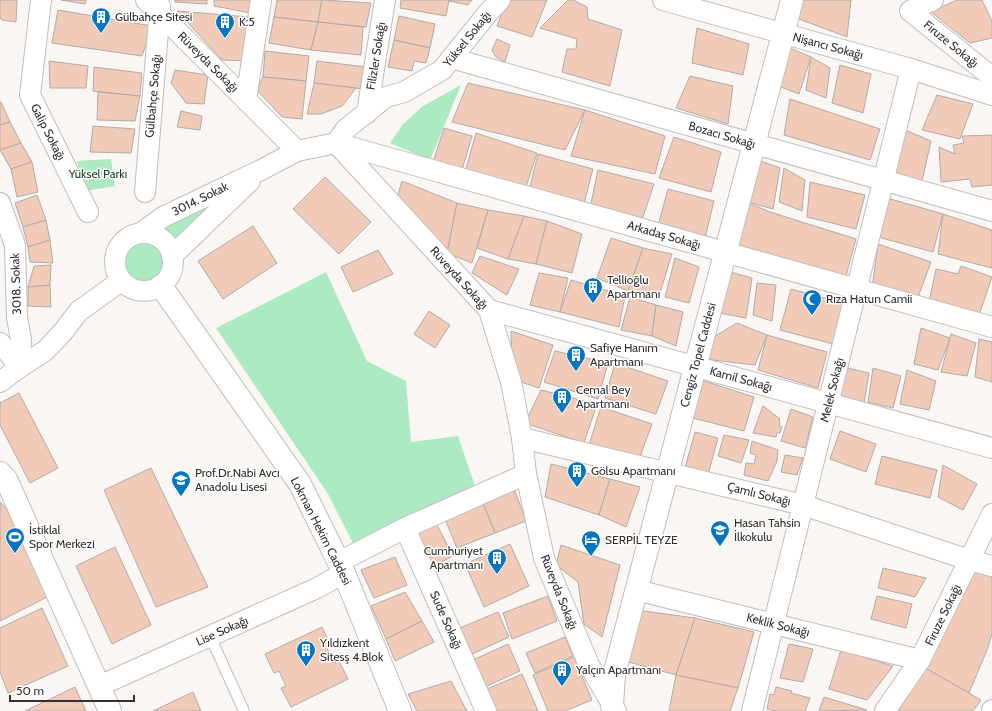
<svg xmlns="http://www.w3.org/2000/svg" width="992" height="711" viewBox="0 0 992 711" font-family="Cabin,sans-serif">
<rect width="100%" height="100%" fill="#f9f6f4"/>
<!-- green -->
<g fill="#aceac1">
<path d="M461,85L430,160L390,143L403,124L423,106Z"/>
<path d="M111,159L115,186L86,191L77,161Z"/>
<path d="M228,192L177,241L165,227Z"/>
<circle cx="144" cy="262" r="20"/>
<path d="M326,272L367,361L406,381L411,442L458,436L476,489L353,543L328,494L216,328Z"/>
</g>
<!-- building -->
<g fill="#f1cab8" stroke="#afacaa">
<path d="M0,0H17L16,22L2,20L0,18Z"/>
<path d="M61,0H86L85,4Z"/>
<path d="M175,0H207V4L175,2Z"/>
<path d="M214,0H251V13L214,6Z"/>
<path d="M277,0H322L318,22L274,17Z"/>
<path d="M322,0L371,3L366,27L318,22Z"/>
<path d="M401,0H449L446,16L400,8Z"/>
<path d="M449,0H472L468,5L449,1Z"/>
<path d="M510,0H547L532,37L497,26L504,8Z"/>
<path d="M568,0H573L587,7L588,19L622,30L610,86L562,72L567,49H576L577,39L540,28Z"/>
<path d="M801,0H851L847,37L799,19Z"/>
<path d="M957,0H982L992,21V38L970,43L931,12Z"/>
<path d="M58,10L152,26L142,56L52,43Z"/>
<path d="M177,11L249,17L246,61L222,60Z"/>
<path d="M399,16L435,24L430,48L394,40Z"/>
<path d="M274,17L318,22L311,50L269,43Z"/>
<path d="M318,22L363,27L361,55L311,50Z"/>
<path d="M697,28L749,44L743,75L692,63Z"/>
<path d="M497,39L510,45L505,62L496,57L492,50Z"/>
<path d="M394,40L430,48L426,63L414,61L412,71L388,67Z"/>
<path d="M790,48L811,57L799,94L778,86Z"/>
<path d="M265,51L309,56L306,81L263,77Z"/>
<path d="M811,57L830,68L826,98L806,90Z"/>
<path d="M49,61L88,66L86,88H50Z"/>
<path d="M317,61L366,67L363,89L314,83Z"/>
<path d="M840,65L871,74L863,113L832,103Z"/>
<path d="M94,67L142,73L140,96L93,91Z"/>
<path d="M175,70L208,75L204,104L186,103L171,83Z"/>
<path d="M690,76L733,86L728,124L676,108Z"/>
<path d="M263,77L306,81L302,119L282,117L257,90Z"/>
<path d="M314,83L356,88L342,106L321,114H307Z"/>
<path d="M468,83L585,110L565,150L452,122Z"/>
<path d="M98,92L140,96L135,121L97,120Z"/>
<path d="M937,95L973,104L960,139L922,130Z"/>
<path d="M790,99L880,129L870,160L784,135Z"/>
<path d="M0,102H1L10,122L0,125Z"/>
<path d="M585,110L665,136L655,174L571,156Z"/>
<path d="M181,111L202,116L200,130L177,127Z"/>
<path d="M10,122L21,143L0,150V125Z"/>
<path d="M93,126L135,129L131,153L90,152Z"/>
<path d="M444,128L472,136L462,170L433,162Z"/>
<path d="M905,130L931,141L922,181L894,174Z"/>
<path d="M476,133L537,153L524,193L465,172Z"/>
<path d="M992,135V185L972,187L970,179L941,182L939,147L955,154L953,145L964,143L962,136Z"/>
<path d="M674,137L721,152L711,192L659,178Z"/>
<path d="M21,143L32,162L11,169L0,150Z"/>
<path d="M538,154L593,169L582,211L528,195Z"/>
<path d="M755,159L780,168L773,209L744,201Z"/>
<path d="M32,162L38,192L17,197L11,169Z"/>
<path d="M784,168L805,180L802,211L779,202Z"/>
<path d="M598,170L654,184L641,223L589,213Z"/>
<path d="M325,177L371,222L339,254L293,209Z"/>
<path d="M402,181L457,203L447,253L397,198Z"/>
<path d="M810,182L865,195L856,229L807,217Z"/>
<path d="M668,189L714,201L704,242L658,226Z"/>
<path d="M37,195L46,220L23,227L15,203Z"/>
<path d="M887,198L943,214L933,252L878,237Z"/>
<path d="M744,201L770,212L856,239L846,276L734,246Z"/>
<path d="M457,203L488,210L472,263L447,253Z"/>
<path d="M488,210L524,216L508,259L477,248Z"/>
<path d="M943,214L992,230V268L938,254Z"/>
<path d="M524,216L547,221L536,264L508,259Z"/>
<path d="M46,220L50,240L28,247L23,227Z"/>
<path d="M547,221L582,234L572,273L536,264Z"/>
<path d="M253,226L277,263L223,299L198,261Z"/>
<path d="M611,238L643,248L628,291L597,278Z"/>
<path d="M50,240L53,263L30,262L28,247Z"/>
<path d="M878,244L931,262L918,297L872,288Z"/>
<path d="M643,248L672,254L659,296L628,291Z"/>
<path d="M378,250L393,274L353,292L341,267Z"/>
<path d="M480,256L519,269L507,295L472,273Z"/>
<path d="M675,258L699,267L689,303L665,297Z"/>
<path d="M51,265L50,285L28,287L34,266Z"/>
<path d="M961,266L992,277L979,315L929,302L936,269L958,274Z"/>
<path d="M727,271L752,278L746,318L714,312Z"/>
<path d="M539,273L568,278L560,312L530,305Z"/>
<path d="M571,280L625,296L619,327L560,312Z"/>
<path d="M757,283L776,285L772,321L753,315Z"/>
<path d="M50,285L51,307L28,306V287Z"/>
<path d="M791,289L843,303L833,344L780,330Z"/>
<path d="M630,297L656,305L652,336L621,330Z"/>
<path d="M656,305L683,312L676,346L652,336Z"/>
<path d="M429,311L450,325L435,348L414,334Z"/>
<path d="M737,323L767,335L755,365L704,359L707,341Z"/>
<path d="M921,328L950,338L938,370L914,364Z"/>
<path d="M511,331L553,345L539,388L512,379Z"/>
<path d="M951,334L976,343L967,376L941,372Z"/>
<path d="M767,335L827,352L818,388L758,370Z"/>
<path d="M979,339L992,342V382L975,377Z"/>
<path d="M555,351L608,363L598,399L544,382Z"/>
<path d="M615,363L668,381L656,414L605,398Z"/>
<path d="M843,367L869,373L864,403L838,397Z"/>
<path d="M873,368L901,376L893,408L868,402Z"/>
<path d="M907,370L936,381L929,410L900,404Z"/>
<path d="M701,380L754,397L744,431L693,418Z"/>
<path d="M541,390L597,404L584,443L525,423Z"/>
<path d="M19,393L58,468L30,483L0,425V403Z"/>
<path d="M763,406L780,419L779,426L782,427L780,433H777L776,437L753,433Z"/>
<path d="M601,407L652,424L638,462L589,445Z"/>
<path d="M791,409L813,417L805,448L781,441Z"/>
<path d="M840,431L876,444L866,472L830,459Z"/>
<path d="M695,432L718,438L708,475L685,468Z"/>
<path d="M724,435L749,440L741,463L718,456Z"/>
<path d="M752,441L778,450L777,461L768,481L744,475L746,463L754,464L756,455L750,453Z"/>
<path d="M785,455L803,458L797,475L781,472Z"/>
<path d="M882,456L937,470L930,498L875,484Z"/>
<path d="M551,464L610,479L599,515L545,497Z"/>
<path d="M943,465L977,484L963,510L938,497Z"/>
<path d="M151,468L208,587L156,607L104,490Z"/>
<path d="M610,479L640,487L626,527L599,515Z"/>
<path d="M513,486L526,521L495,533L481,498Z"/>
<path d="M481,498L495,533L457,548L443,514Z"/>
<path d="M0,502L10,513L49,596L0,621Z"/>
<path d="M435,521L453,556L433,566L415,531Z"/>
<path d="M510,544L529,586L484,607L465,564Z"/>
<path d="M561,545L620,565L602,637L584,624L578,582L556,565Z"/>
<path d="M115,547L151,625L112,644L76,566Z"/>
<path d="M395,557L407,585L374,598L361,570Z"/>
<path d="M973,565L992,572V634L987,650L969,693L922,666Z"/>
<path d="M883,568L926,578L915,597L878,588Z"/>
<path d="M405,592L422,621L386,639L371,606Z"/>
<path d="M548,596L557,621L512,639L503,613Z"/>
<path d="M877,596L912,604L906,628L871,619Z"/>
<path d="M42,608L68,666L8,693L0,672V628Z"/>
<path d="M636,610L695,618L676,675L625,661Z"/>
<path d="M498,612L509,637L472,654L460,628Z"/>
<path d="M695,618L754,632L738,688L676,675Z"/>
<path d="M422,621L434,642L395,661L386,639Z"/>
<path d="M322,627L331,646L327,648L334,663L339,661L348,679L291,707L281,688L286,686L279,671L274,673L265,654Z"/>
<path d="M565,637L573,656L535,673L526,653Z"/>
<path d="M508,644L520,671L485,687L473,660Z"/>
<path d="M789,644L813,649L803,682L780,678Z"/>
<path d="M841,650L893,666L867,700L829,689Z"/>
<path d="M574,657L592,700L565,711H548L533,675Z"/>
<path d="M922,666L981,700L973,711H893Z"/>
<path d="M522,674L538,711H497L487,689Z"/>
<path d="M676,675L738,688L730,711H669Z"/>
<path d="M451,681L467,711H417L408,694Z"/>
<path d="M75,687L86,711H25Z"/>
<path d="M776,687L792,691L791,693L810,698L805,711H776L767,709L770,694L774,695Z"/>
<path d="M193,692L201,711H153Z"/>
<path d="M824,697L867,710L819,711Z"/>
</g>
<g fill="none" stroke-linecap="round" stroke-linejoin="round">
<!-- service casing -->
<g stroke="#c1bebd" stroke-width="12">
<path id="service" d="M210,636L244,711"/>
</g>
<!-- minor casing -->
<g stroke="#c1bebd" stroke-width="22">
<g id="minor">
<path d="M41,0L30,95L88,212"/>
<path d="M146,0L297,151"/>
<path d="M500,0L487,14L442,70L404,92L386,97L346,129L336,143L992,327"/>
<path d="M663,0L911,69L992,95"/>
<path d="M933,0L910,11L992,77"/>
<path d="M451,58L992,211"/>
<path d="M246,100L261,0"/>
<path d="M367,113L385,0"/>
<path d="M145,192L160,6"/>
<path d="M0,203L15,245L17,317L21,340L20,367"/>
<circle cx="144" cy="262" r="29"/>
<path d="M141,233L163,217L261,170L297,151L336,143L489,310L511,382L522,438L526,474L544,558L589,665L616,711"/>
<path d="M172,256L250,181"/>
<path d="M489,310L992,448"/>
<path d="M0,343L20,367"/>
<path d="M0,382L20,367L45,351L62,333L79,311L121,281"/>
<path d="M522,438L803,505L969,560L992,566"/>
<path d="M405,528L486,711"/>
<path d="M339,562L405,528L526,474"/>
<path d="M636,590L920,660"/>
<path d="M99,686L317,588L344,573"/>
<path d="M752,711L911,69"/>
<path d="M885,711L920,660L992,514"/>
<path d="M992,711V710"/>
</g>
</g>
<!-- tertiary casing -->
<g stroke="#c1bebd" stroke-width="24">
<g id="tertiary">
<path d="M161,286L300,484L344,573L400,711"/>
<path d="M0,473L6,479L110,711"/>
<path d="M613,711L612,705L614,675L792,0"/>
</g>
</g>
<!-- service -->
<use href="#service" stroke="#fff" stroke-width="10"/>
<!-- minor -->
<use href="#minor" stroke="#fff" stroke-width="20"/>
<!-- tertiary -->
<use href="#tertiary" stroke="#fff" stroke-width="22"/>
</g>
<!-- icons -->
<defs>
<g id="building-pin" transform="scale(1)"><path d="M0 17L-7.5 6A9.5 9.5 0 1 1 7.5 6Z" fill="#0475c0" stroke="#fff"/><path d="M-4-6H4V6H1V3H-1V6H-4ZM-2.5-4.3h1.7v1.8h-1.7ZM.8-4.3h1.7v1.8H.8ZM-2.5-1h1.7V.8h-1.7ZM.8-1h1.7V.8H.8Z" fill="#fff"/></g>
<g id="mosque-pin" transform="scale(1)"><path d="M0 17L-7.5 6A9.5 9.5 0 1 1 7.5 6Z" fill="#0475c0" stroke="#fff"/><path d="M3.5-4.9A6 6 0 1 0 3.5 4.9A5 5 0 1 1 3.5-4.9Z" fill="#fff"/></g>
<g id="school-pin" transform="scale(1)"><path d="M0 17L-7.5 6A9.5 9.5 0 1 1 7.5 6Z" fill="#0475c0" stroke="#fff"/><path d="M0-5L7-2L0 1L-7-2ZM-4 1L0 2.5L4 1V4Q0 6-4 4Z" fill="#fff"/></g>
<g id="stadium-pin" transform="scale(1)"><path d="M0 17L-7.5 6A9.5 9.5 0 1 1 7.5 6Z" fill="#0475c0" stroke="#fff"/><path d="M0-5a6.5 5 0 1 0 0 10a6.5 5 0 1 0 0-10ZM-3.5-1.8h7v3.6h-7Z" fill="#fff"/></g>
<g id="hotel-pin" transform="scale(1)"><path d="M0 17L-7.5 6A9.5 9.5 0 1 1 7.5 6Z" fill="#0475c0" stroke="#fff"/><path d="M-6-4.5h1.5V1H6V5H4.5V3h-9V5H-6ZM-4 0a1.8 1.8 0 1 1 3.6 0ZM.5 0V-2.5h3Q6-2.5 6 0Z" fill="#fff"/></g>
</defs>
<g fill-rule="evenodd">
<use href="#building-pin" x="101" y="17"/>
<use href="#building-pin" x="225" y="22"/>
<use href="#building-pin" x="593" y="287"/>
<use href="#mosque-pin" x="812" y="299"/>
<use href="#building-pin" x="576" y="355"/>
<use href="#building-pin" x="562" y="397"/>
<use href="#building-pin" x="577" y="471"/>
<use href="#school-pin" x="181" y="480"/>
<use href="#school-pin" x="720" y="530"/>
<use href="#stadium-pin" x="15" y="537"/>
<use href="#hotel-pin" x="591" y="540"/>
<use href="#building-pin" x="497" y="558"/>
<use href="#building-pin" x="306" y="650"/>
<use href="#building-pin" x="562" y="670"/>
</g>
<g text-anchor="middle" stroke-width="3" stroke-linejoin="round" paint-order="stroke">
<!-- poi labels -->
<g font-size="12" fill="#31302f" stroke="#fff" text-anchor="start">
<text x="115" y="21">Gülbahçe Sitesi</text>
<text x="239" y="26">K:5</text>
<text x="607" y="284">Tellioğlu<tspan x="607" dy="14">Apartmanı</tspan></text>
<text x="826" y="303">Rıza Hatun Camii</text>
<text x="590" y="352">Safiye Hanım<tspan x="590" dy="14">Apartmanı</tspan></text>
<text x="576" y="394">Cemal Bey<tspan x="576" dy="14">Apartmanı</tspan></text>
<text x="591" y="475">Gölsu Apartmanı</text>
<text x="195" y="477">Prof.Dr.Nabi Avcı<tspan x="195" dy="14">Anadolu Lisesi</tspan></text>
<text x="734" y="527">Hasan Tahsin<tspan x="734" dy="14">İlkokulu</tspan></text>
<text x="29" y="534">İstiklal<tspan x="29" dy="14">Spor Merkezi</tspan></text>
<text x="605" y="544">SERPİL TEYZE</text>
<text x="483" y="555" text-anchor="end">Cumhuriyet<tspan x="483" dy="14">Apartmanı</tspan></text>
<text x="320" y="647">Yıldızkent<tspan x="320" dy="14">Sitesş 4.Blok</tspan></text>
<text x="576" y="674">Yalçın Apartmanı</text>
</g>
<!-- street labels -->
<g font-size="12" fill="#31302f" stroke="#fff">
<text transform="translate(467 39) rotate(-51)" y="4">Yüksel Sokağı</text>
<text transform="translate(951 44) rotate(39)" y="4">Firuze Sokağı</text>
<text transform="translate(828 46) rotate(15)" y="4">Nişancı Sokağı</text>
<text transform="translate(376 56) rotate(-81)" y="4">Filizler Sokağı</text>
<text transform="translate(208 62) rotate(45)" y="4">Rüveyda Sokağı</text>
<text transform="translate(153 96) rotate(-85)" y="4">Gülbahçe Sokağı</text>
<text transform="translate(48 132) rotate(63)" y="4">Galip Sokağı</text>
<text transform="translate(722 135) rotate(16)" y="4">Bozacı Sokağı</text>
<text transform="translate(200 199) rotate(-26)" y="4">3014. Sokak</text>
<text transform="translate(664 235) rotate(16)" y="4">Arkadaş Sokağı</text>
<text transform="translate(459 278) rotate(48)" y="4">Rüveyda Sokağı</text>
<text transform="translate(16 284) rotate(-92)" y="4">3018. Sokak</text>
<text transform="translate(698 355) rotate(-75)" y="4">Cengiz Topel Caddesi</text>
<text transform="translate(741 379) rotate(15)" y="4">Kamil Sokağı</text>
<text transform="translate(832 390) rotate(-76)" y="4">Melek Sokağı</text>
<text transform="translate(759 494) rotate(14)" y="4">Çamlı Sokağı</text>
<text transform="translate(321 531) rotate(63)" y="4">Lokman Hekim Caddesi</text>
<text transform="translate(559 592) rotate(68)" y="4">Rüveyda Sokağı</text>
<text transform="translate(943 615) rotate(-64)" y="4">Firuze Sokağı</text>
<text transform="translate(446 620) rotate(66)" y="4">Sude Sokağı</text>
<text transform="translate(778 625) rotate(14)" y="4">Keklik Sokağı</text>
<text transform="translate(222 631) rotate(-24)" y="4">Lise Sokağı</text>
</g>
<!-- park labels -->
<g font-size="12" fill="#19422a" stroke="#fff">
<text x="98" y="178">Yüksel Parkı</text>
</g>
</g>
<!-- scale -->
<path d="M10 695v6h124v-6" fill="none" stroke="#31302f" stroke-width="2"/>
<text x="16" y="695" font-size="12" fill="#31302f" stroke="#ffffff" stroke-width="3" paint-order="stroke">50 m</text>
</svg>
